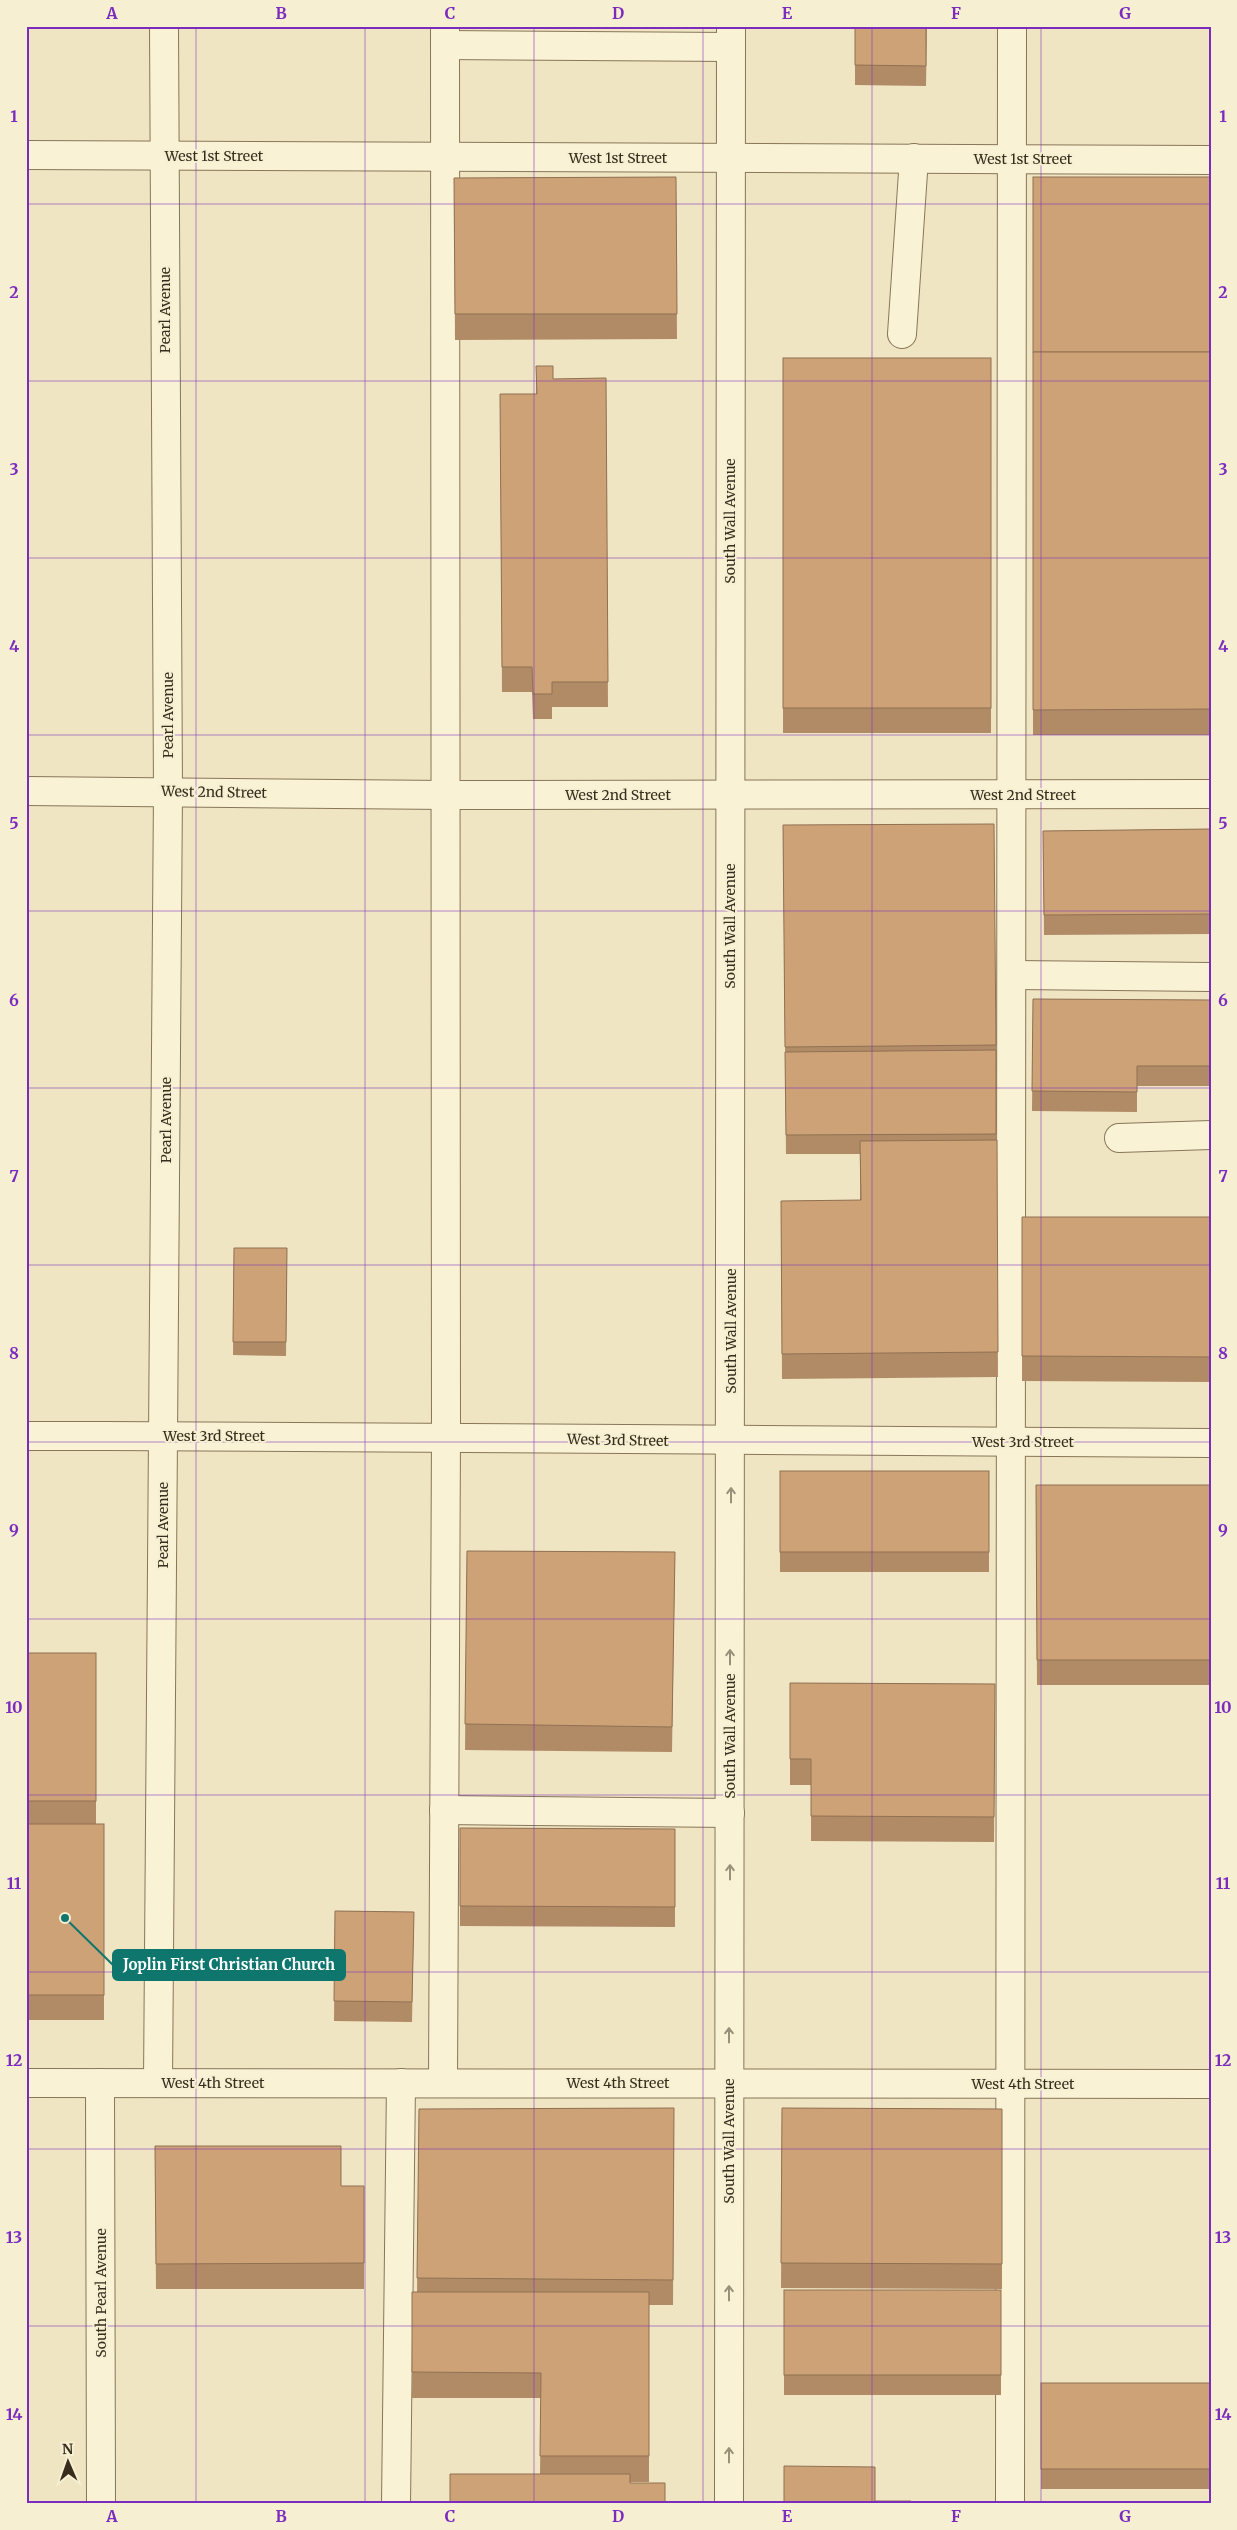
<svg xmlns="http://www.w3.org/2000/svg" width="1237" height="2530" viewBox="0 0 1237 2530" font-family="Merriweather,serif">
<rect width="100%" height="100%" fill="#efe5c2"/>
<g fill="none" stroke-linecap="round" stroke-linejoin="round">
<!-- minor casing -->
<g stroke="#897659" stroke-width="30">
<g id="minor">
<path d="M445,45L731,47"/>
<path d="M26,155L1211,160"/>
<path d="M902,334L914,158"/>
<path d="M26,791L446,795L1211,794"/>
<path d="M1012,975L1211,977"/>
<path d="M1119,1138L1211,1135"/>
<path d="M26,1436C421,1435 816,1442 1211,1443"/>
<path d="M444,1810L730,1813"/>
<path d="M26,2083L1211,2084"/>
<path d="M100,2083L101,2504"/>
<path d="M158,2083L168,791L164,26"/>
<path d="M443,2083L446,1437L445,26"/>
<path d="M396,2504L401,2083"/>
<path d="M729,2504L731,26"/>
<path d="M1010,2504L1012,26"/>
</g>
</g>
<!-- minor -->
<use href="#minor" stroke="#f9f2d5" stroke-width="28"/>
</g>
<!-- wall -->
<g fill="#b18b66">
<path d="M855,26H927L926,86L855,85Z"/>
<path d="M676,177L677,339L455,340L454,178Z"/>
<rect x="1033" y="177" width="178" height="558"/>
<rect x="783" y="358" width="208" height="375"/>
<path d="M536,366L553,379L606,378L608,707H552V719H533L532,692H502L500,394H536Z"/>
<path d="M783,825L996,1045L998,1377L782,1379L781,1201L860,1200V1154H786Z"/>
<path d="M1211,829V934L1044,935L1043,831Z"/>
<path d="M1033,999L1211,1000V1086H1137V1112L1032,1111Z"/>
<path d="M1022,1217H1211V1382L1022,1381Z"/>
<path d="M234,1248H287L286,1356L233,1355Z"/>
<rect x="780" y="1471" width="209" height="101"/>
<path d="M1036,1485H1211V1685H1037Z"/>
<path d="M467,1551L675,1552L672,1752L465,1750Z"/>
<path d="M26,1653H96V1824H104V2020H26Z"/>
<path d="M790,1683L995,1684L994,1842L811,1841V1785H790Z"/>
<path d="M460,1828L675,1829V1927L460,1926Z"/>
<path d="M335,1911L414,1912L412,2022L334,2021Z"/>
<path d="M674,2108L673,2305H649V2482H630V2483L665,2504L540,2474L541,2398H412V2292H417L419,2109Z"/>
<path d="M782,2108L1002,2109V2289L781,2288Z"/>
<path d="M155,2146L341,2186H364V2289H156Z"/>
<rect x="784" y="2290" width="217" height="105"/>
<rect x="1041" y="2383" width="170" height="106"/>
</g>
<!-- building -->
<g fill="#cea277" stroke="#907153">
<path d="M855,26H926V66L855,65Z"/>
<path d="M676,177L677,314H455L454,178Z"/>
<rect x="1033" y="177" width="178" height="175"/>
<path d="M1033,352H1211V709L1033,710Z"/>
<rect x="783" y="358" width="208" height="350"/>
<path d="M536,366H553V379L606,378L608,682H552V694H533L532,667H502L500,394H537Z"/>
<path d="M994,824L996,1045L785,1047L783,825Z"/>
<path d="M1211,829V914L1044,915L1043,831Z"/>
<path d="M1033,999L1211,1000V1066H1137V1092L1032,1091Z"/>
<path d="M996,1050V1134L786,1135L785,1052Z"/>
<path d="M997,1140L998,1352L782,1354L781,1201L861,1200L860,1141Z"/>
<path d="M1022,1217H1211V1357L1022,1356Z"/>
<path d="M234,1248H287L286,1342H233Z"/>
<rect x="780" y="1471" width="209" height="81"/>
<path d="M1036,1485H1211V1660H1037Z"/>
<path d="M467,1551L675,1552L672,1727L465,1724Z"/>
<rect x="26" y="1653" width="70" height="148"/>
<path d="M790,1683L995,1684L994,1817L811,1816V1759H790Z"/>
<rect x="26" y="1824" width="78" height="171"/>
<path d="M460,1828L675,1829V1907L460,1906Z"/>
<path d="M335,1911L414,1912L412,2002L334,2001Z"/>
<path d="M674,2108L673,2280L417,2278L419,2109Z"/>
<path d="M782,2108L1002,2109V2264L781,2263Z"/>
<path d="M155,2146H341V2186H364V2263L156,2264Z"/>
<path d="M26,2285H28L27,2504H26Z"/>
<rect x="784" y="2290" width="217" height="85"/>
<path d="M412,2292H649V2456H540L541,2373L412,2372Z"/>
<rect x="1041" y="2383" width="170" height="86"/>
<path d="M784,2466L875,2467V2501H911V2504H784Z"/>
<path d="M450,2474H630V2483H665V2504H450Z"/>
</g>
<!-- one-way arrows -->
<defs><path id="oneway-shaft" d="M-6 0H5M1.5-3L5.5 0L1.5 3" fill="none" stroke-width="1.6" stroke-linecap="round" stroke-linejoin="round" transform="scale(1.25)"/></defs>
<g stroke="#989079">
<use href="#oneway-shaft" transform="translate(731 1495) rotate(-90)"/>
<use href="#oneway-shaft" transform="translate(730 1657) rotate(-90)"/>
<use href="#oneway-shaft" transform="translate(730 1872) rotate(-90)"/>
<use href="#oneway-shaft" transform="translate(729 2035) rotate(-90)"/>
<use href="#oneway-shaft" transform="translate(729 2293) rotate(-90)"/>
<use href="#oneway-shaft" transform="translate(729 2455) rotate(-90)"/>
</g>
<!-- grid -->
<path fill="none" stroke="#7b2cbf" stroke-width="1" stroke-opacity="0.55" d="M196,26V2504M365,26V2504M534,26V2504M703,26V2504M872,26V2504M1041,26V2504M26,204H1211M26,381H1211M26,558H1211M26,735H1211M26,911H1211M26,1088H1211M26,1265H1211M26,1442H1211M26,1619H1211M26,1795H1211M26,1972H1211M26,2149H1211M26,2326H1211"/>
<g text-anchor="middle" stroke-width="4" stroke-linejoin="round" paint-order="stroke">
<!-- street labels -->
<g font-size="14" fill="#382d1d" stroke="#f6efd2">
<text x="214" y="161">West 1st Street</text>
<text x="618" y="163">West 1st Street</text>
<text x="1023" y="164">West 1st Street</text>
<text transform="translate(165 310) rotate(-90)" y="5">Pearl Avenue</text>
<text transform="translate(730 521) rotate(-90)" y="5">South Wall Avenue</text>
<text transform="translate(168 715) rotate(-90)" y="5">Pearl Avenue</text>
<text transform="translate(214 792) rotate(1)" y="5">West 2nd Street</text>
<text x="618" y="800">West 2nd Street</text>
<text x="1023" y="800">West 2nd Street</text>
<text transform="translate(730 926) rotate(-90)" y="5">South Wall Avenue</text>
<text transform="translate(166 1120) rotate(-90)" y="5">Pearl Avenue</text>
<text transform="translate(731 1331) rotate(-90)" y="5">South Wall Avenue</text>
<text x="214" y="1441">West 3rd Street</text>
<text transform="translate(618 1440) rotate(1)" y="5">West 3rd Street</text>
<text x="1023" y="1447">West 3rd Street</text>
<text transform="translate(163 1525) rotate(-90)" y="5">Pearl Avenue</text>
<text transform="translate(730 1736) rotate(-90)" y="5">South Wall Avenue</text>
<text x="213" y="2088">West 4th Street</text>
<text x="618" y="2088">West 4th Street</text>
<text x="1023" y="2089">West 4th Street</text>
<text transform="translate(729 2141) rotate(-90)" y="5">South Wall Avenue</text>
<text transform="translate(101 2293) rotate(-90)" y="5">South Pearl Avenue</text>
</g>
</g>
<!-- callouts -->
<path fill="none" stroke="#0f766e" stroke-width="2" d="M65 1918L113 1965"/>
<circle fill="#0f766e" stroke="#f6efd2" stroke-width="2" cx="65" cy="1918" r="5"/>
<rect fill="#0f766e" stroke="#0f766e" stroke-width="2" x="113" y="1950" width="232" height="30" rx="5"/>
<g font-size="15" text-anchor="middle" font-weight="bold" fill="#fff">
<text x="229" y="1970">Joplin First Christian Church</text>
</g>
<!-- border -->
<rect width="1237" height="2530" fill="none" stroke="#f6efd2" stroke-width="55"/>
<!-- north arrow -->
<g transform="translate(68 2462) rotate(358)" stroke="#f6efd2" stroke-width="4" paint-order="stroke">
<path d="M0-4L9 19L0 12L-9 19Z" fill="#382d1d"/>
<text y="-8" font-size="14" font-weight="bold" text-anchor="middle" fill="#382d1d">N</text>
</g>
<rect x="28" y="28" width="1182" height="2474" fill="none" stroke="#7b2cbf" stroke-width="2"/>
<g font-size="16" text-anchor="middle" font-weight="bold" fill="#7b2cbf">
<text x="112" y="19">A</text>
<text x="281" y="19">B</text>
<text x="450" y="19">C</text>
<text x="618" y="19">D</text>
<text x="787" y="19">E</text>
<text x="956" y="19">F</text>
<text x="1125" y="19">G</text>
<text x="14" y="122">1</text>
<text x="1223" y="122">1</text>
<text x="14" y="298">2</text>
<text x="1223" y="298">2</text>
<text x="14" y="475">3</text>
<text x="1223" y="475">3</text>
<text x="14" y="652">4</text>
<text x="1223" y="652">4</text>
<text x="14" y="829">5</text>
<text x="1223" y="829">5</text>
<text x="14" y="1006">6</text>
<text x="1223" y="1006">6</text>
<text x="14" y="1182">7</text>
<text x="1223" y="1182">7</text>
<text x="14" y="1359">8</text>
<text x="1223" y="1359">8</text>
<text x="14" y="1536">9</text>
<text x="1223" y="1536">9</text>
<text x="14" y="1713">10</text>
<text x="1223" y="1713">10</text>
<text x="14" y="1889">11</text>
<text x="1223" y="1889">11</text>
<text x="14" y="2066">12</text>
<text x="1223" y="2066">12</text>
<text x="14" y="2243">13</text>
<text x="1223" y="2243">13</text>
<text x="14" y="2420">14</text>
<text x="1223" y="2420">14</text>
<text x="112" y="2522">A</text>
<text x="281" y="2522">B</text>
<text x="450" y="2522">C</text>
<text x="618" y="2522">D</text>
<text x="787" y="2522">E</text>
<text x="956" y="2522">F</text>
<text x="1125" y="2522">G</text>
</g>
</svg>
